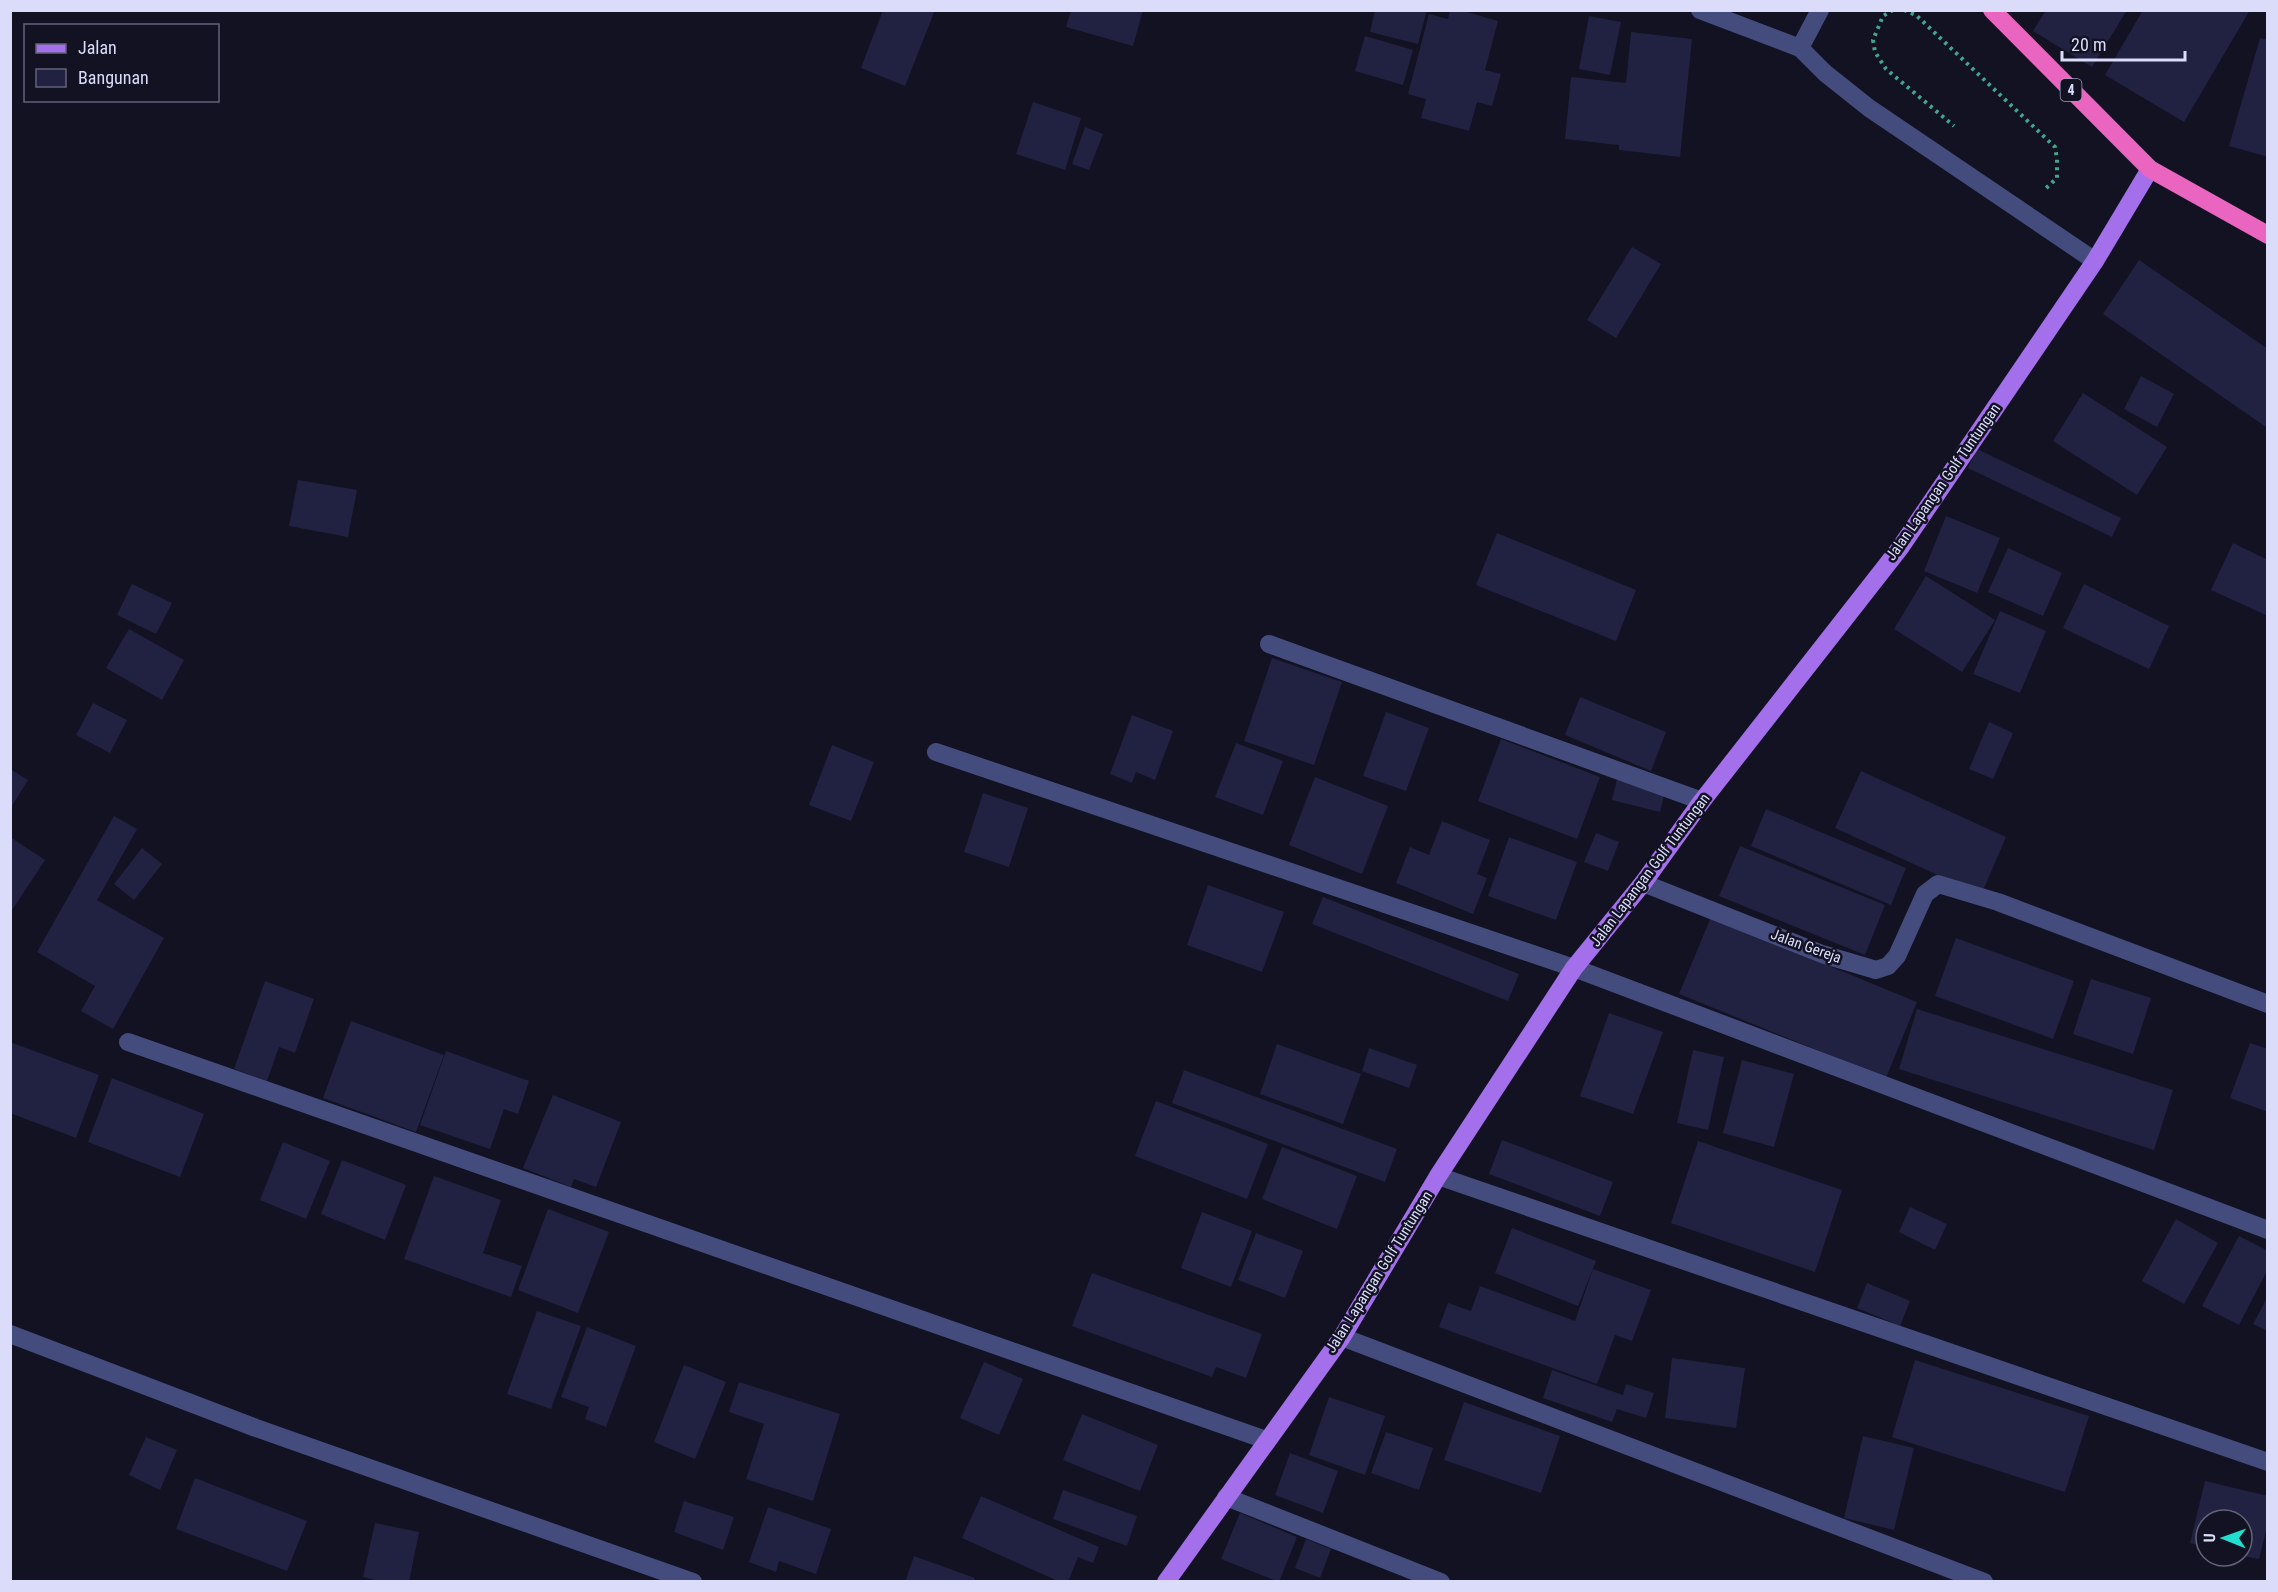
<svg xmlns="http://www.w3.org/2000/svg" width="2278" height="1592" viewBox="0 0 2278 1592" font-family="'Roboto Condensed',sans-serif">
<rect width="100%" height="100%" fill="#121223"/>
<!-- building -->
<g fill="#212142">
<path d="M883,10H935L905,86L861,68Z"/>
<path d="M1071,10H1143L1133,46L1066,27Z"/>
<path d="M1375,10H1427L1418,44L1370,32Z"/>
<path d="M1450,10H1460L1498,21L1485,70L1501,74L1492,106L1477,102L1469,131L1421,118L1426,99L1408,94L1429,14L1448,19Z"/>
<path d="M2046,10H2127L2092,67L2033,31Z"/>
<path d="M2143,10H2250L2184,122L2105,75Z"/>
<path d="M1589,16L1621,22L1610,75L1579,69Z"/>
<path d="M1631,32L1692,39L1680,157L1619,150V145L1565,139L1571,77L1626,83Z"/>
<path d="M1365,36L1413,50L1403,85L1355,71Z"/>
<path d="M2260,38L2268,40V157L2229,146Z"/>
<path d="M1033,102L1081,118L1065,170L1016,154Z"/>
<path d="M1085,127L1103,134L1089,170L1072,164Z"/>
<path d="M1632,247L1661,264L1616,338L1587,320Z"/>
<path d="M2139,260L2268,349V425L2266,427L2103,314Z"/>
<path d="M2141,376L2174,394L2157,427L2124,409Z"/>
<path d="M2083,393L2167,447L2137,495L2053,441Z"/>
<path d="M1977,449L2121,518L2112,537L1968,468Z"/>
<path d="M298,480L357,490L348,537L289,526Z"/>
<path d="M1946,516L2000,538L1977,593L1924,571Z"/>
<path d="M1497,533L1636,590L1616,641L1476,585Z"/>
<path d="M2233,543L2268,560V616L2211,590Z"/>
<path d="M2008,548L2062,573L2043,616L1988,592Z"/>
<path d="M1926,576L1995,620L1962,672L1894,629Z"/>
<path d="M132,584L172,603L156,634L117,615Z"/>
<path d="M2084,584L2169,626L2149,669L2063,628Z"/>
<path d="M2000,611L2046,631L2020,693L1973,674Z"/>
<path d="M129,629L184,660L162,700L106,668Z"/>
<path d="M1272,658L1342,682L1314,765L1244,741Z"/>
<path d="M1580,697L1666,732L1651,771L1565,735Z"/>
<path d="M93,703L127,720L110,753L76,735Z"/>
<path d="M1386,712L1429,728L1406,791L1363,776Z"/>
<path d="M1132,715L1173,731L1155,780L1136,772L1132,783L1110,774Z"/>
<path d="M1989,722L2013,733L1993,779L1969,769Z"/>
<path d="M1501,739L1600,777L1577,839L1478,801Z"/>
<path d="M1236,743L1283,761L1263,815L1215,797Z"/>
<path d="M832,745L874,762L851,821L809,805Z"/>
<path d="M10,769L28,780L10,809Z"/>
<path d="M1861,771L2006,837L1981,895L1835,828Z"/>
<path d="M1315,777L1388,806L1362,874L1289,845Z"/>
<path d="M1617,779L1665,791L1660,812L1612,800Z"/>
<path d="M983,793L1028,808L1009,867L964,852Z"/>
<path d="M1766,809L1906,868L1891,905L1751,846Z"/>
<path d="M114,816L137,829L97,900L164,938L113,1029L81,1011L95,986L37,952Z"/>
<path d="M1442,821L1490,840L1477,874L1487,878L1473,914L1396,883L1410,847L1429,855Z"/>
<path d="M1596,833L1619,842L1608,871L1584,862Z"/>
<path d="M10,837L45,860L10,913Z"/>
<path d="M1509,837L1577,862L1556,920L1488,896Z"/>
<path d="M1740,846L1885,905L1865,955L1719,896Z"/>
<path d="M142,848L162,864L134,900L114,884Z"/>
<path d="M1208,885L1284,912L1262,972L1187,945Z"/>
<path d="M1323,897L1519,974L1508,1001L1312,924Z"/>
<path d="M1711,917L1917,1002L1886,1078L1679,994Z"/>
<path d="M1956,938L2074,981L2053,1039L1935,996Z"/>
<path d="M2091,979L2151,998L2133,1054L2073,1034Z"/>
<path d="M265,981L314,999L295,1053L279,1047L267,1081L234,1069Z"/>
<path d="M1917,1009L2173,1090L2154,1150L1899,1069Z"/>
<path d="M1609,1013L1663,1032L1633,1114L1580,1096Z"/>
<path d="M351,1021L444,1055L416,1132L323,1098Z"/>
<path d="M10,1042L99,1075L76,1138L10,1113Z"/>
<path d="M2250,1043L2268,1049V1112L2230,1098Z"/>
<path d="M1277,1044L1361,1074L1343,1124L1260,1094Z"/>
<path d="M1369,1048L1417,1065L1409,1088L1362,1071Z"/>
<path d="M1693,1050L1724,1057L1708,1130L1677,1123Z"/>
<path d="M446,1051L529,1081L518,1114L504,1109L490,1149L420,1125Z"/>
<path d="M1742,1060L1794,1074L1774,1147L1723,1133Z"/>
<path d="M1184,1070L1397,1149L1385,1182L1172,1103Z"/>
<path d="M112,1078L204,1114L180,1177L88,1142Z"/>
<path d="M553,1095L621,1122L596,1187L574,1179L571,1187L523,1168Z"/>
<path d="M1156,1101L1268,1144L1247,1199L1135,1156Z"/>
<path d="M1502,1140L1613,1182L1600,1216L1489,1174Z"/>
<path d="M1698,1141L1842,1190L1815,1272L1671,1223Z"/>
<path d="M283,1142L330,1161L306,1219L260,1200Z"/>
<path d="M1282,1147L1357,1176L1337,1229L1262,1199Z"/>
<path d="M342,1160L406,1185L385,1240L321,1214Z"/>
<path d="M434,1176L501,1200L483,1253L522,1266L511,1297L404,1259Z"/>
<path d="M1910,1207L1947,1224L1935,1250L1899,1232Z"/>
<path d="M548,1209L609,1232L578,1313L518,1290Z"/>
<path d="M1202,1212L1252,1231L1231,1287L1181,1268Z"/>
<path d="M2176,1219L2218,1243L2184,1304L2142,1281Z"/>
<path d="M1512,1228L1596,1261L1578,1306L1495,1273Z"/>
<path d="M1256,1233L1303,1251L1285,1298L1238,1280Z"/>
<path d="M2239,1236L2268,1251V1269L2239,1325L2202,1306Z"/>
<path d="M1593,1269L1651,1290L1632,1341L1615,1335L1597,1384L1439,1327L1448,1303L1471,1311L1480,1286L1575,1321Z"/>
<path d="M1092,1273L1262,1334L1246,1378L1216,1367L1212,1377L1072,1326Z"/>
<path d="M1867,1283L1910,1301L1900,1326L1857,1308Z"/>
<path d="M2268,1296V1331L2253,1324Z"/>
<path d="M537,1311L581,1326L551,1409L507,1394Z"/>
<path d="M587,1327L636,1346L606,1427L585,1419L589,1407L561,1397Z"/>
<path d="M1672,1358L1745,1368L1736,1428L1665,1418Z"/>
<path d="M1915,1360L2089,1416L2065,1492L1892,1437Z"/>
<path d="M984,1362L1023,1379L999,1435L960,1418Z"/>
<path d="M684,1365L726,1382L695,1459L654,1442Z"/>
<path d="M1552,1370L1623,1395L1626,1384L1654,1393L1646,1418L1617,1409L1612,1422L1543,1398Z"/>
<path d="M739,1382L840,1414L813,1501L746,1479L764,1424L729,1412Z"/>
<path d="M1329,1397L1385,1416L1365,1475L1309,1455Z"/>
<path d="M1464,1402L1560,1436L1541,1493L1444,1460Z"/>
<path d="M1082,1414L1158,1445L1140,1491L1063,1460Z"/>
<path d="M1386,1432L1433,1448L1419,1490L1371,1473Z"/>
<path d="M1863,1436L1914,1448L1894,1530L1844,1518Z"/>
<path d="M146,1437L177,1450L160,1490L129,1475Z"/>
<path d="M1290,1453L1338,1471L1323,1513L1275,1495Z"/>
<path d="M195,1478L307,1521L287,1571L176,1529Z"/>
<path d="M2205,1481L2268,1496V1523L2259,1559L2242,1556V1520H2206V1547L2190,1543Z"/>
<path d="M1063,1490L1137,1516L1127,1546L1053,1519Z"/>
<path d="M981,1496L1099,1547L1093,1563L1078,1557L1068,1582H1060L962,1538Z"/>
<path d="M684,1501L734,1517L723,1550L674,1532Z"/>
<path d="M768,1507L831,1529L816,1574L779,1561L776,1572L749,1562Z"/>
<path d="M1240,1513L1297,1537L1279,1582L1221,1559Z"/>
<path d="M375,1523L419,1532L409,1582H382L363,1577Z"/>
<path d="M1306,1539L1331,1549L1320,1578L1295,1568Z"/>
<path d="M914,1556L975,1578L974,1582H905Z"/>
</g>
<g fill="none" stroke-linecap="round" stroke-linejoin="round">
<!-- path -->
<g stroke="#40a78c" stroke-width="4" stroke-dasharray="3 4.5" stroke-linecap="butt">
<path d="M1893,10L1883,16L1873,40L1875,52L1886,69L1954,126"/>
<path d="M1904,10L1916,15L2055,147L2057,159V178L2044,190"/>
</g>
<!-- minor -->
<g stroke="#434c7c" stroke-width="18">
<path d="M1700,10L1800,48L1820,10"/>
<path d="M1800,48L1825,73L1869,108L2095,261"/>
<path d="M1269,644L1702,801"/>
<path d="M936,752L1574,968L2268,1230"/>
<path d="M1643,883L1822,954L1876,970L1888,966L1897,956L1925,894L1938,884L1998,902L2268,1004"/>
<path d="M128,1042L1266,1440"/>
<path d="M1438,1176L2268,1462"/>
<path d="M10,1334L256,1428L693,1582"/>
<path d="M1342,1337L1984,1582"/>
<path d="M1226,1497L1441,1582"/>
</g>
<!-- major -->
<path stroke="#a46feb" stroke-width="18" d="M1166,1582L1342,1337L1438,1176L1574,968L1643,883L1702,801L1900,548L2095,261L2150,169"/>
<!-- highway -->
<path stroke="#e965bf" stroke-width="18" d="M1992,10L2150,169L2268,235"/>
</g>
<g text-anchor="middle" stroke-width="5" stroke-linejoin="round" paint-order="stroke">
<!-- shield labels -->
<rect fill="#121223" stroke="#9e9fba" stroke-width="1.5" x="2060.5" y="79" width="21" height="22" rx="4.5"/>
<g font-size="14" font-weight="bold" fill="#dadcfa">
<text x="2071" y="95">4</text>
</g>
<!-- street labels -->
<g font-size="15" fill="#dadcfa" stroke="#121223">
<text transform="translate(1943 482) rotate(-55)" y="5">Jalan Lapangan Golf Tuntungan</text>
<text transform="translate(1650 870) rotate(-53)" y="5">Jalan Lapangan Golf Tuntungan</text>
<text transform="translate(1806 946) rotate(20)" y="5">Jalan Gereja</text>
<text transform="translate(1379 1272) rotate(-58)" y="5">Jalan Lapangan Golf Tuntungan</text>
</g>
</g>
<!-- border -->
<rect width="2278" height="1592" fill="none" stroke="#dadcfa" stroke-width="24"/>
<!-- legend -->
<rect x="24" y="24" width="195" height="78" fill="#121223" stroke="#626379" stroke-width="1.5"/>
<rect x="36" y="44" width="30" height="9" fill="#a46feb" stroke="#626379" stroke-width="1.5"/>
<text x="78" y="54" font-size="18" fill="#dadcfa">Jalan</text>
<rect x="36" y="69" width="30" height="18" fill="#212142" stroke="#626379" stroke-width="1.5"/>
<text x="78" y="84" font-size="18" fill="#dadcfa">Bangunan</text>
<!-- north arrow -->
<g transform="translate(2224 1538) rotate(271)"><circle r="28" fill="#121223" stroke="#626379" stroke-width="1.5"/>
<path d="M0-4.5L10 22L0 15L-10 22Z" fill="#20e0cd"/>
<text y="-9" font-size="16" font-weight="bold" text-anchor="middle" fill="#dadcfa">U</text>
</g>
<!-- scale -->
<path d="M2062 51v9h123v-9" fill="none" stroke="#dadcfa" stroke-width="3"/>
<text x="2071" y="51" font-size="18" fill="#dadcfa" stroke="#121223" stroke-width="4.5" paint-order="stroke">20 m</text>
</svg>
